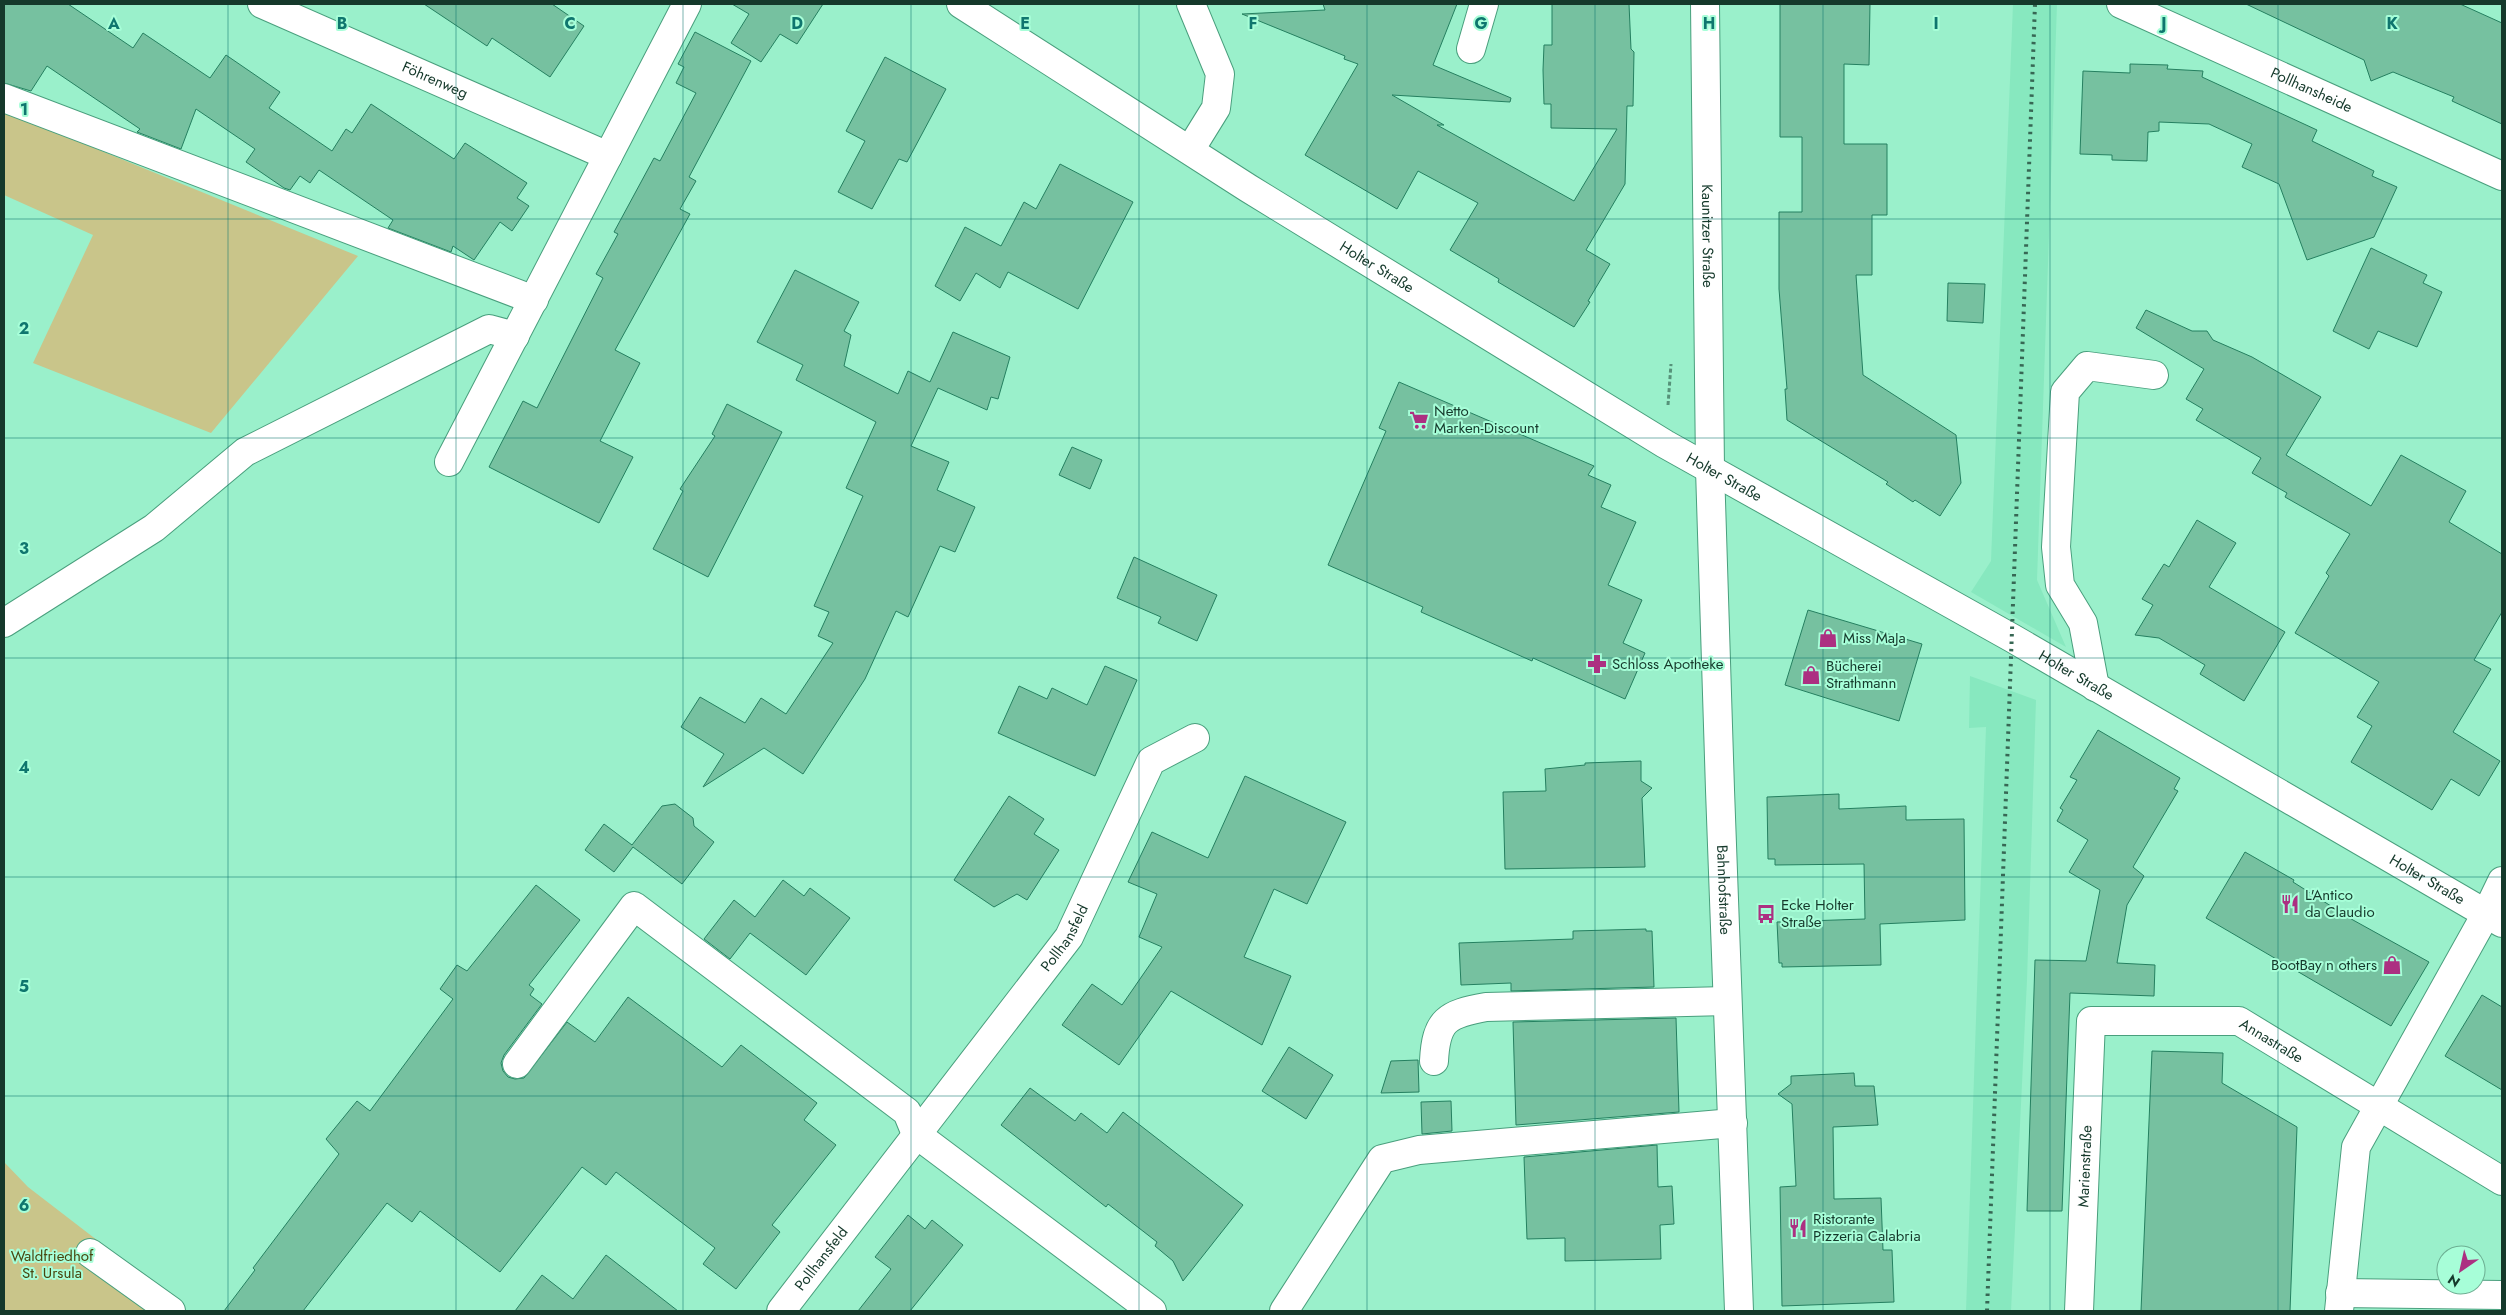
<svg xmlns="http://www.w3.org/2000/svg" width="2506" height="1315" viewBox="0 0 2506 1315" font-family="Jost,sans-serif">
<rect width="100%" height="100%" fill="#9af0cb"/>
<!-- built -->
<g fill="#87e8bf">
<path d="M2013,4H2057L2037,580L2066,647L1971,592L1991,561Z"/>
<path d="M1970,676L2036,700L2027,980L2011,1311H1966L1986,727L1969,728Z"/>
</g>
<!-- green -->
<g fill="#c9c58a">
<path d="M4,111L358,256L211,433L33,363L93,235L4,195Z"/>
<path d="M4,1162L28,1187L171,1297L162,1311H4Z"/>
</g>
<!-- building -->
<g fill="#76c1a0" stroke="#258060">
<path d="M4,4H68L133,48L143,33L210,78L226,55L280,92L269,108L332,151L346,129L352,133L371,104L454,159L465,143L527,183L517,198L529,206L512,231L500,222L474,260L453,246L451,252L388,228L393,220L319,170L310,183L300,176L290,190L284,188L246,162L255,149L196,109L181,149L137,132L140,129L47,66L31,91L4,83Z"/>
<path d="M424,4H552L584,26L550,77L492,38L487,46Z"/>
<path d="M732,4H823L797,44L780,34L761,62L731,43L749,14Z"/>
<path d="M1323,4H1457L1433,65L1511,98L1510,102L1392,95L1444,125H1437L1574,201L1617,129L1551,128V104H1544L1543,70L1544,45H1552V4H1629L1631,49L1634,52L1633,106H1627L1625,184L1586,250L1610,264L1588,301L1590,302L1574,327L1498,282L1499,279L1450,250L1478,203L1418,171L1397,209L1305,155L1358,64L1344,59L1345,56L1242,14L1325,10Z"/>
<path d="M1780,4H1870L1869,65L1844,64V144H1887V215H1872V275H1856L1863,375L1956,435L1961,483L1940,516L1915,500L1913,502L1886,484L1888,482L1787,420L1785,389H1787L1779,289V212H1802V137H1780Z"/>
<path d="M2246,4H2460L2502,23V124L2452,101L2454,97L2393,72L2371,81L2364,60Z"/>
<path d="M695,32L751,61L689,177L696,181L680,209L690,214L615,350L640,363L600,441L633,457L599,523L489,467L523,401L537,408L603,278L596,274L618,234L614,232L654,158L660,161L696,93L676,83L684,67L678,64Z"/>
<path d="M885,57L946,89L907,162L899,159L872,209L838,192L865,141L846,131Z"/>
<path d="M2130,64L2168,65L2167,69L2203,71L2202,77L2317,130L2312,141L2374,171L2372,176L2397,187L2374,237L2307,260L2279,184L2242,167L2252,144L2209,124L2159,122V131L2148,132L2147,161L2112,160V155L2080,154L2083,71L2130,73Z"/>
<path d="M1060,164L1133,202L1078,309L1008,272L1000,288L976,273L960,301L935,286L965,227L1001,246L1024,202L1036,209Z"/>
<path d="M2371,248L2427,275L2423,283L2442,292L2417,347L2378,331L2369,349L2333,331Z"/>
<path d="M795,270L859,302L844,331L851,335L844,366L898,394L908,371L930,382L953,332L1010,357L998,399L991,397L987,410L938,388L911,446L949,462L937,490L975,507L955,552L940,546L908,617L896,611L865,679L803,774L764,748L703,787L724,754L681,727L700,697L745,723L761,698L786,714L833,643L818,636L829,612L814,606L863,496L846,488L876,422L796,380L803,365L757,342Z"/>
<path d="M1948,283L1985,284L1983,323L1947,321Z"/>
<path d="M2146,310L2192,331H2207L2213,340L2252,357L2321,397L2286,455L2371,506L2401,455L2466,491L2449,522L2502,554V612L2474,660L2491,669L2453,732L2500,761L2479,796L2451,779L2432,810L2351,762L2372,726L2357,717L2379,682L2295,633L2329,576L2326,573L2350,534L2285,497L2287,493L2252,473L2261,458L2196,420L2203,409L2186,399L2204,369L2136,328Z"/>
<path d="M1399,382L1594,466L1588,475L1611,485L1601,507L1636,522L1608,585L1642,600L1623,643L1645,653L1625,699L1533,658L1532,661L1421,612L1423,607L1328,565L1386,431L1379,428Z"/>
<path d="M727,404L782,432L708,577L653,549L683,491L680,489L715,436L712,434Z"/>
<path d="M1072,447L1102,460L1090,489L1059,475Z"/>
<path d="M2197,520L2236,543L2209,587L2285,632L2244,701L2200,674L2205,665L2159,638L2135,635L2153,605L2142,599L2164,564L2169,567Z"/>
<path d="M1134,557L1217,595L1197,641L1158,623L1161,617L1117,598Z"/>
<path d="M1808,610L1922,644L1899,721L1785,685Z"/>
<path d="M1105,666L1137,680L1095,776L998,733L1019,686L1047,699L1052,688L1087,705Z"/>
<path d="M2098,730L2180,778L2174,789L2178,791L2133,867L2144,876L2127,905L2117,963L2155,965L2154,996L2070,993L2062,1211H2027L2035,960L2086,961L2100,890L2069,872L2088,840L2057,821L2063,810L2060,808L2077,780L2070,777Z"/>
<path d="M1641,761V781L1652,788L1642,798L1645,867L1505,869L1503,792L1546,791L1545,769L1585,765V763Z"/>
<path d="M1245,776L1346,822L1307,904L1274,889L1244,957L1291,976L1262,1045L1171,991L1119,1065L1062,1025L1092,984L1122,1005L1162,947L1139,937L1157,894L1128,882L1152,832L1208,858Z"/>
<path d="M1839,794V809L1906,806V820L1964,819L1965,920L1880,924L1881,965L1782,967V963H1779L1777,922L1865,919L1864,864L1775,865V859H1768L1767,797Z"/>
<path d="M1009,796L1044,819L1034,834L1059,850L1027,900L1017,894L994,907L954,880Z"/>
<path d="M675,804L693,818L694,826L714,842L682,884L633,847L614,872L585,850L604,824L632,845L662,806Z"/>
<path d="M2245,852L2294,880L2293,882L2353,920L2429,962L2391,1026L2206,918Z"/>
<path d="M783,880L804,896L810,888L850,918L806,975L750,933L730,959L704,939L734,900L755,917Z"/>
<path d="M536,885L580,920L529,985L534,989L530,995L542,1004L504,1055L501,1063L503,1071L508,1077L515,1079L524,1078L567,1022L595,1042L628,997L722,1067L741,1045L817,1103L804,1120L836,1145L772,1225L780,1232L736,1289L703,1264L715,1248L616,1172L606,1185L582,1167L500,1272L420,1211L412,1222L387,1203L303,1311H224L255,1270L253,1268L339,1154L326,1139L357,1101L370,1111L453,999L440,989L457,965L467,971Z"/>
<path d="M1646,929V931H1652L1654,987L1511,991V983L1461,985L1459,943L1573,939V931Z"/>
<path d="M2482,995L2502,1007V1090L2445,1056Z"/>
<path d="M1676,1018L1679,1112L1516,1125L1513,1022Z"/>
<path d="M1289,1047L1333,1075L1306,1119L1262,1091Z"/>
<path d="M2152,1051L2223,1053L2222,1083L2297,1127L2290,1311H2141Z"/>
<path d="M1418,1060L1419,1092L1381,1093L1391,1061Z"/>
<path d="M1854,1073L1855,1086H1874L1878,1125L1833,1127L1834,1199L1881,1198L1883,1250H1892L1894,1302L1782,1306L1780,1187L1796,1186L1792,1104L1778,1094L1791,1084V1076Z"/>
<path d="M1030,1088L1075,1121L1081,1113L1107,1133L1123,1112L1243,1205L1183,1281L1173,1261L1155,1246L1157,1242L1108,1204L1106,1207L1001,1125Z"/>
<path d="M1451,1101L1452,1131L1422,1134L1421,1102Z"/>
<path d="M1657,1145L1658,1187L1672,1186L1674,1224L1660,1225L1661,1259L1565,1261V1238L1527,1239L1524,1157Z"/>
<path d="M908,1215L925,1229L932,1220L963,1245L910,1311H858L891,1269L875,1257Z"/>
<path d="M606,1255L678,1311H515L542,1275L573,1299Z"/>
</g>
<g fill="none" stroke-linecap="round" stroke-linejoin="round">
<!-- minor casing -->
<g stroke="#499f7d" stroke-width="30">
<g id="minor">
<path id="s1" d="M262,4L608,156"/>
<path id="s2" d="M961,4L1248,188L1665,444L2012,638L2502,923"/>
<path id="s3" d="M1705,4L1710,469L1720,790L1739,1311"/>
<path id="s4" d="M2121,4L2502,176"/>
<path d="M1471,49L1484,4"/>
<path d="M4,98L534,300"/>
<path d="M1190,150L1216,108L1220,74L1191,4"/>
<path d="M449,462L687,4"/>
<path d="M4,623L154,528L245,452L489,329L515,336"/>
<path d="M2095,687L2083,623L2060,585L2056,547L2065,392L2087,366L2154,375"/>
<path d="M1434,1061C1436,1020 1447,1014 1486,1007L1727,1001"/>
<path d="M517,1064L634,906L907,1112L916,1134L1152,1311"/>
<path d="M90,1253L171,1311"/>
<path d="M2340,1293L2502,1295"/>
<path id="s5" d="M781,1311L1069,937L1151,761L1195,738"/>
<path d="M1284,1311L1382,1159L1419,1150L1733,1123"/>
<path id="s6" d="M2079,1311L2091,1021H2239L2502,1181"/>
<path d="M2339,1311L2356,1147L2486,914L2502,881"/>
</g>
</g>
<!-- path -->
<path stroke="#569279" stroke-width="3" stroke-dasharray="4 2.5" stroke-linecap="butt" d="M1668,405L1671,364"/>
<!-- minor -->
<use href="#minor" stroke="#fff" stroke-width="28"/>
<!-- rail -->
<path stroke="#376754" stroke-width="4" stroke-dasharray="2.5 5" stroke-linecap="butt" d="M1987,1311L2035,4"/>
</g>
<!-- grid -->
<path fill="none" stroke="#0f766e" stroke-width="1" stroke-opacity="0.55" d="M228,4V1311M456,4V1311M683,4V1311M911,4V1311M1139,4V1311M1367,4V1311M1595,4V1311M1823,4V1311M2050,4V1311M2278,4V1311M4,219H2502M4,438H2502M4,658H2502M4,877H2502M4,1096H2502"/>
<!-- icons -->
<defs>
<g id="supermarket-bare" transform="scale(1.5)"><path d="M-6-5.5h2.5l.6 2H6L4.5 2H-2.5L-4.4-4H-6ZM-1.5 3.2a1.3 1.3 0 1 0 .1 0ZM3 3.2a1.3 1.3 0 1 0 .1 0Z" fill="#ac3081" stroke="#a7fed8" stroke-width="2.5" paint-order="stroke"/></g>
<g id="shop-bare" transform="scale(1.5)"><path d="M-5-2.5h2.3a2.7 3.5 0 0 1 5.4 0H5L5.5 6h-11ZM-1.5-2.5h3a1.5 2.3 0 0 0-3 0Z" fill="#ac3081" stroke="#a7fed8" stroke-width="2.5" paint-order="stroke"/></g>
<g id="pharmacy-bare" transform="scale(1.5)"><path d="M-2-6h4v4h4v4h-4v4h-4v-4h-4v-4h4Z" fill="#ac3081" stroke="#a7fed8" stroke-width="2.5" paint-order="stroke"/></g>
<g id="restaurant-bare" transform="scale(1.5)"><path d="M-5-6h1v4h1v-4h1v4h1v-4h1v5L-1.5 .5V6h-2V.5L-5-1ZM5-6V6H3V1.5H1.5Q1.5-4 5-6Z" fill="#ac3081" stroke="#a7fed8" stroke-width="2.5" paint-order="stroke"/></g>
<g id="bus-bare" transform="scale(1.5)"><path d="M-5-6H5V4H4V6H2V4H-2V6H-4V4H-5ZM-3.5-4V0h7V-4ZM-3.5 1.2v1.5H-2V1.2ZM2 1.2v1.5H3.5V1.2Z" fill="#ac3081" stroke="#a7fed8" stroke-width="2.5" paint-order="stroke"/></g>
</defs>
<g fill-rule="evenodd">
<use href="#supermarket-bare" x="1419" y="420"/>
<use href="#shop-bare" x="1828" y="638"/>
<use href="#pharmacy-bare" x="1597" y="664"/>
<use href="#shop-bare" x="1811" y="675"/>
<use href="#restaurant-bare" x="2290" y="904"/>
<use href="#bus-bare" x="1766" y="914"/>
<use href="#shop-bare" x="2392" y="965"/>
<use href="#restaurant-bare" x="1798" y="1228"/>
</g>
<g text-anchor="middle" stroke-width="4" stroke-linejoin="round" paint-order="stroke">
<!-- street labels -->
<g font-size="15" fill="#15392b" stroke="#a7fed8">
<text dy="5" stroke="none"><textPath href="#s1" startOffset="189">Föhrenweg</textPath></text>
<text dy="5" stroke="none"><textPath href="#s4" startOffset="209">Pollhansheide</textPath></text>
<text dy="5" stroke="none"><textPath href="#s3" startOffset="232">Kaunitzer Straße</textPath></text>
<text dy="5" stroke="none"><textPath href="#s2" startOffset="492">Holter Straße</textPath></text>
<text dy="5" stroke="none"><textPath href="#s2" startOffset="898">Holter Straße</textPath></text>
<text dy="5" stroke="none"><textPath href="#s2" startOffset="1302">Holter Straße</textPath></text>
<text dy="5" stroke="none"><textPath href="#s2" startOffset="1708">Holter Straße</textPath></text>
<text dy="5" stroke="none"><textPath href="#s3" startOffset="886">Bahnhofstraße</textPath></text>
<text dy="5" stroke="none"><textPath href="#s5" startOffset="469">Pollhansfeld</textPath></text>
<text dy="5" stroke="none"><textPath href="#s6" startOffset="476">Annastraße</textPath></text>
<text dy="5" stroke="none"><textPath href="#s6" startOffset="145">Marienstraße</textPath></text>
<text dy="5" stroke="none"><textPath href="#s5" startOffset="66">Pollhansfeld</textPath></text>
</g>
<!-- poi labels -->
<g font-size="15" fill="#15392b" stroke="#a7fed8" text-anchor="start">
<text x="1434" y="416">Netto<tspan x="1434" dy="17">Marken-Discount</tspan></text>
<text x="1843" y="643">Miss MaJa</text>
<text x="1612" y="669">Schloss Apotheke</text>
<text x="1826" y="671">Bücherei<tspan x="1826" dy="17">Strathmann</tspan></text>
<text x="2305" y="900">L'Antico<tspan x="2305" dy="17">da Claudio</tspan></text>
<text x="1781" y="910">Ecke Holter<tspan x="1781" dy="17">Straße</tspan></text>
<text x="2377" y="970" text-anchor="end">BootBay n others</text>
<text x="1813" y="1224">Ristorante<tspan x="1813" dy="17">Pizzeria Calabria</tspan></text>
</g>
<!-- park labels -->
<g font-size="15" fill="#49450f" stroke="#a7fed8">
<text x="52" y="1261">Waldfriedhof<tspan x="52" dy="17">St. Ursula</tspan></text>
</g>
</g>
<g font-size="16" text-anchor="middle" font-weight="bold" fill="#0f766e" stroke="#a7fed8" stroke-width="4" stroke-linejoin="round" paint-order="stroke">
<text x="114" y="29">A</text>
<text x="342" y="29">B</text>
<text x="570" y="29">C</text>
<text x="797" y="29">D</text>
<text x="1025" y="29">E</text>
<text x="1253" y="29">F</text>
<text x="1481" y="29">G</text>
<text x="1709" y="29">H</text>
<text x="1936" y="29">I</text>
<text x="2164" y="29">J</text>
<text x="2392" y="29">K</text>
<text x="24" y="115">1</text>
<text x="24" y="334">2</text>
<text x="24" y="554">3</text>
<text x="24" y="773">4</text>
<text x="24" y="992">5</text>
<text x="24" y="1211">6</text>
</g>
<!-- border -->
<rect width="2506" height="1315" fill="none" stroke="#15392b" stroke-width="10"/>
<!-- north arrow -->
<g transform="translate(2461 1270) rotate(214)"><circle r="24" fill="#a7fed8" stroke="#6daf93"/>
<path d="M0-4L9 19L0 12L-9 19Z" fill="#ac3081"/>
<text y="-8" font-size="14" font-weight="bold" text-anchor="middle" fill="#15392b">N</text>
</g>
</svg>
